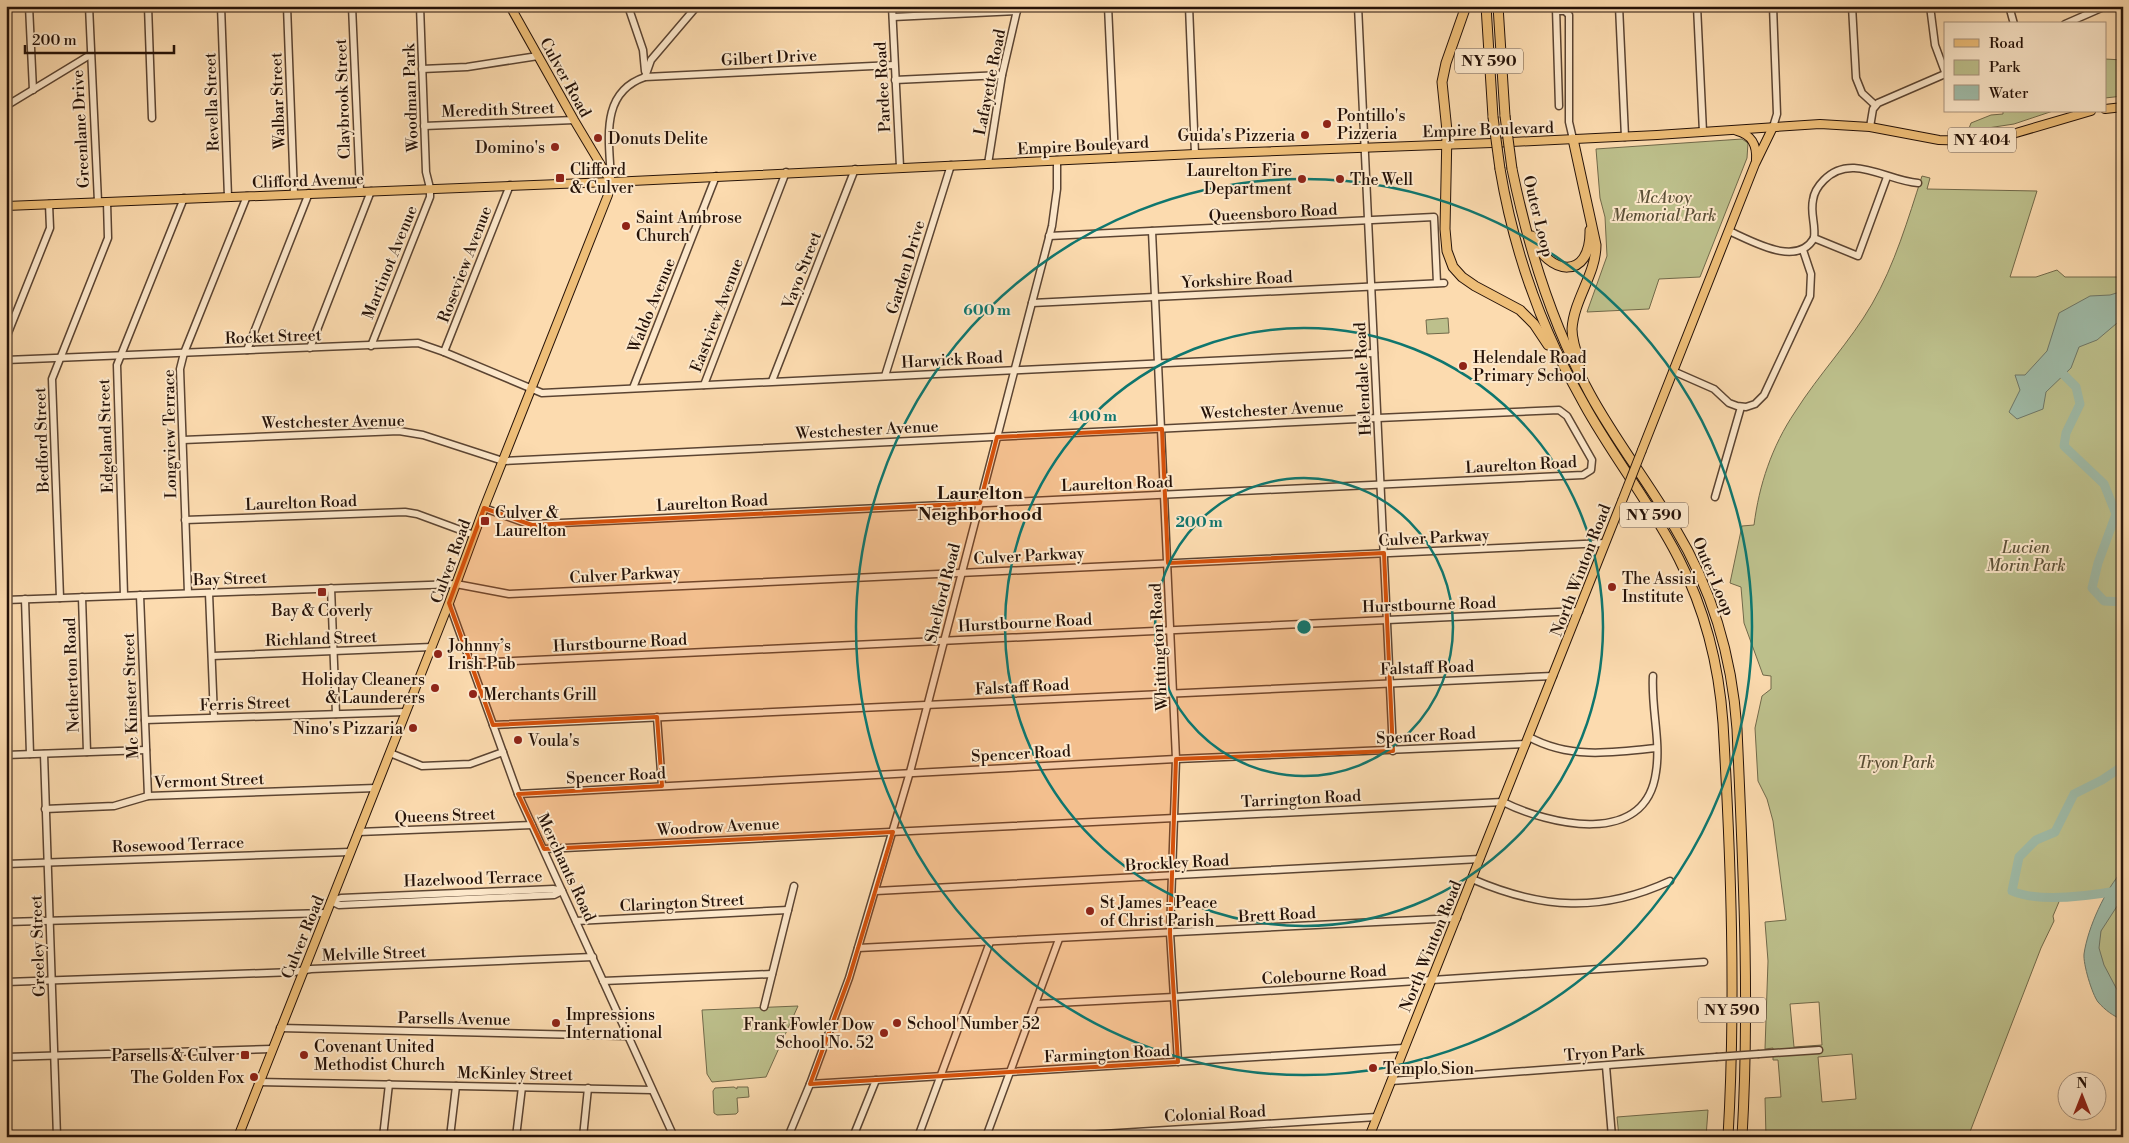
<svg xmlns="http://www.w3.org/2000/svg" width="2129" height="1143" viewBox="0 0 2129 1143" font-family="'Libre Bodoni',serif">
<rect width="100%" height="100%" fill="#fcdbaf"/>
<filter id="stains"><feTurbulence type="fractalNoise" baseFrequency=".004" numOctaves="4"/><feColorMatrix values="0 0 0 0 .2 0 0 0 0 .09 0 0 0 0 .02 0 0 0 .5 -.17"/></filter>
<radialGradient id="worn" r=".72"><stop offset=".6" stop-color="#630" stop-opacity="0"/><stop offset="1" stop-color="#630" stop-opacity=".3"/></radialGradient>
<!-- green -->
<g fill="#bdc08c" stroke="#71694a" fill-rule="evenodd">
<path d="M2105,59L2123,60V96L2105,98Z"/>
<path d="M2003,111H2053L2014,124L1968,131L1971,123L1991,115L2003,114Z"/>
<path d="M1742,139L1748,143L1747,158L1700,277L1659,279L1649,309L1587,312L1607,256L1605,217L1600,198L1596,149Z"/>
<path d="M1922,176L1930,178L1927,189L2037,191L2010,277H2036L2057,270L2065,277H2123V1009L2095,962L2108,891L2107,892L2084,897H2061L2053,916L2054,921L2041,948L1968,1137H1766L1765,1098L1781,1097L1778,1060H1773V1048L1765,1049L1768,961L1765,922L1786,920L1773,821L1767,799L1758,781L1755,728L1762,696L1771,689V676L1763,675L1744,623L1741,587L1730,583L1742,526L1754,525C1759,485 1772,446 1795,412C1819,374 1850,342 1872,304C1895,264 1908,219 1922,176ZM1819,1002L1822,1045L1794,1047L1790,1004ZM1852,1054L1856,1099L1822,1102L1818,1057Z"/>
<path d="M1448,318L1449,333L1427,334L1426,320Z"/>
<path d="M798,1006L766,1077L712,1082L707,1074L702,1010Z"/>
<path d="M734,1087L737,1089V1087H748L749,1097L737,1098L738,1112L736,1114L717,1115L714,1113L713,1091L715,1088Z"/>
<path d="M1708,1110L1706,1137H1619L1617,1117Z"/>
</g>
<!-- water -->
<g fill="#9fbba8" stroke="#6e7768">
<path d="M2123,291V318L2097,340L2079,347L2071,368L2046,392L2043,409L2017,419L2009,412L2020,390L2015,375H2025L2047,351L2059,313L2090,296L2110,295Z"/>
<path d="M2123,870V897L2101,931L2099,948L2104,965L2123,1001V1020C2113,1016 2105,1010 2098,1002C2092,994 2083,964 2084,954C2088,927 2105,890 2123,870Z"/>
</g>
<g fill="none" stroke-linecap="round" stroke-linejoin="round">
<!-- river -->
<g stroke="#9fbba8" stroke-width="9">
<path d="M2061,365L2063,374L2076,387L2080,404L2066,433L2064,446L2104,484L2116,514L2098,563L2092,588L2104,601L2123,602"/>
<path d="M2117,891C2088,896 2039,903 2012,891L2019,857L2036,840L2055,832L2074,794L2102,780L2123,766"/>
</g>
<!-- minor casing -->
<g stroke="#5b4432" stroke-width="9">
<g id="minor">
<path d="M29,6L33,90"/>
<path d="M89,6L98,202"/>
<path d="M148,6L152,118"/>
<path d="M221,6L228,197"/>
<path d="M287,6L294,194"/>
<path d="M352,6L360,191"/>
<path d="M628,6L643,50L645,71"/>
<path d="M892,6L900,167"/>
<path d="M1108,6L1115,158"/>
<path d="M1189,6L1195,154"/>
<path d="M1358,6L1393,751"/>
<path d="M1619,6L1625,137"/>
<path d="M1697,6L1703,132"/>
<path d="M1852,6L1856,78L1862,93L1875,105"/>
<path d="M1930,6L1935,45L1945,72"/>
<path d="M2009,6L2014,24"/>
<path d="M1556,8L1559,106"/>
<path d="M1556,11H1565L1569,15V122L1573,139"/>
<path d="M893,17L1017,11"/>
<path d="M2065,24L2106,6"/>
<path d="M422,69L467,67L538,56"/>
<path d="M645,77L651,60L697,6"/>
<path d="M895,80L1002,75"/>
<path d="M6,106L90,55"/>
<path d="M424,126L574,120"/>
<path d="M1773,127L1777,114L1773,6"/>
<path d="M1870,127L1873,109L1878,103L1945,74"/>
<path d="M988,164L1002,75L1018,6"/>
<path d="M611,182C610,143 598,93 645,77L894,65"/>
<path d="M1152,231L1176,759L1170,933L1178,1062"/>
<path d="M1729,231C1752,241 1797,268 1814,238"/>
<path d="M1049,236L1434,217L1437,283"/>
<path d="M1814,238C1816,225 1810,213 1813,200C1814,192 1819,185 1824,180C1851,152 1887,181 1918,183"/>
<path d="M1814,238L1858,256L1887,177"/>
<path d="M1032,303L1444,283"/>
<path d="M6,338L50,228L49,204"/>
<path d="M371,346L430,197V188L426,172L420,6"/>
<path d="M310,348L371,191"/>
<path d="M247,350L309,193"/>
<path d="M444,352L510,185"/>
<path d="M6,360L418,343L444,352L542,393L1374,353"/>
<path d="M1673,371L1714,389L1729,403L1737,406L1746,407L1755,404L1764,395L1810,296L1811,274L1803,250"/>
<path d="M885,376L951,165"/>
<path d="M772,381L855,169"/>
<path d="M704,385L786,172"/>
<path d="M633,388L716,176"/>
<path d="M183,440L399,431L423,435L503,461L1378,418L1559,410L1567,416L1592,460L1591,470L1583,475L561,523L528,524L484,508"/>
<path d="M1715,497L1741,407"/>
<path d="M185,520L405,512L417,514L474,535"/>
<path d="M331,588L336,714"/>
<path d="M188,593L180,369L184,353L247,196"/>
<path d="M209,593L214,717"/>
<path d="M124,595L117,365L184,198"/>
<path d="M140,595L148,796"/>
<path d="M82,597L87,752"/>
<path d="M60,598L52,379L108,238L107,202"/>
<path d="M25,599L30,754"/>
<path d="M6,600L456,584L509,594L1605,543"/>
<path d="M449,603L518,794L674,1137"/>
<path d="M212,656L432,647"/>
<path d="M472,663L1579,611"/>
<path d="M657,717L662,786"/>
<path d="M145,720L406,712"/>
<path d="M493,725L1553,676"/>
<path d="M1529,737C1569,759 1612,753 1656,748"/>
<path d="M390,753L422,766L470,764L503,752"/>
<path d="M44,754L57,1137"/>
<path d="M6,755L146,750"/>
<path d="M518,794L1176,759L1526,744"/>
<path d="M45,809L114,806L148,796L376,788"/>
<path d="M358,832L532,825"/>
<path d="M544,849L1503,802C1549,825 1646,848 1656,772C1661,741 1651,708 1653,676"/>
<path d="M6,864L350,852"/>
<path d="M1472,879C1541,909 1601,913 1670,881"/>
<path d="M876,891L1480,859"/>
<path d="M331,901L339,905L554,895L562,891"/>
<path d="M331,901L341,898L553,889L562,891"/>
<path d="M576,921L788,910"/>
<path d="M6,922L326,913"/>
<path d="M858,948L1457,918"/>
<path d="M603,981L772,974"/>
<path d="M6,982L294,972L311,969L593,957"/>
<path d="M1036,1004L1174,997L1704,962"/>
<path d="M764,1007L794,886"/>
<path d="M280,1028L627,1036"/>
<path d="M1759,1054L1819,1050"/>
<path d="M6,1057L272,1049"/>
<path d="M1606,1066L1612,1137"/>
<path d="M1391,1081L1716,1057"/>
<path d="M258,1082L652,1090"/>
<path d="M810,1084L1404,1048"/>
<path d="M188,1137H233"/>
<path d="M383,1137L389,1084"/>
<path d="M450,1137L456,1086"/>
<path d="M516,1137L522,1087"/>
<path d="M583,1137L588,1088"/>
<path d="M788,1137L810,1084L849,978L910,772L1052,226L1057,189V160"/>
<path d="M853,1137L876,1080"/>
<path d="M918,1137L990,942"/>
<path d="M986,1137L1059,939"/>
<path d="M1055,1137L1377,1117"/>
</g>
</g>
<!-- major casing -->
<g stroke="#251208" stroke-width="10">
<g id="major">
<path d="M2105,109L2123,107"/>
<path d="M1737,131C1752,135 1757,145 1756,160"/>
<path d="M6,206L611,182L1195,154L1492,143L1657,135L1820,124L1870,127L1939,140L1974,141L2009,135L2091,111"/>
<path d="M1642,450L1755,164L1773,127"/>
<path d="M238,1137L449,603L484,508L608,195L611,182L574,120L510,6"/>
<path d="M1369,1137L1622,501"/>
</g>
</g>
<!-- highway casing -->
<g stroke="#251208" stroke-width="11">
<g id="highway">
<path d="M1466,6L1446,63L1442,82L1447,131L1445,229L1447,251L1453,267L1462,277L1475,286L1520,310L1534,324L1548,345"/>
<path d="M1486,6L1493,117"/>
<path d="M1498,6L1505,116"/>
<path d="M1573,139L1596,245C1596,274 1574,299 1572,329C1572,340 1576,352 1580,363"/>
<path d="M1500,169C1514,252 1542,331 1584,404C1613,457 1652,505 1679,559C1705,610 1719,666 1723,723C1731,860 1736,999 1728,1137"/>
<path d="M1512,169C1528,247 1551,323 1590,394C1615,440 1648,482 1675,528C1712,589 1732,657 1737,729C1743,865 1750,1001 1742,1137"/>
<path d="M1532,236C1548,276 1591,281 1590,230"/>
</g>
</g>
<!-- minor -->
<use href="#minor" stroke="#fde8cb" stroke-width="6"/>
<!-- major -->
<use href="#major" stroke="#eebe78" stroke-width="8"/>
<!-- highway -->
<use href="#highway" stroke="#eebe78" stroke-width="9"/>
<!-- minor-bridge casing -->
<g stroke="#5b4432" stroke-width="9" stroke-linecap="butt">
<path id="minor-bridge" d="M1716,1057L1759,1054"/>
</g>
<!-- major-bridge casing -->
<g stroke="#251208" stroke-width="10" stroke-linecap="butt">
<path id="major-bridge" d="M1622,501L1642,450"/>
</g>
<!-- highway-bridge casing -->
<g stroke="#251208" stroke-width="11" stroke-linecap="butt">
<g id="highway-bridge">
<path d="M1505,116L1512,169"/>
<path d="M1493,117L1500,169"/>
</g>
</g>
<!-- minor-bridge -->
<use href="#minor-bridge" stroke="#fde8cb" stroke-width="6"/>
<!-- major-bridge -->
<use href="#major-bridge" stroke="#eebe78" stroke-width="8"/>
<!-- highway-bridge -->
<use href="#highway-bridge" stroke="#eebe78" stroke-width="9"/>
</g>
<!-- marked area -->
<path fill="#d4520c" fill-opacity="0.2" stroke="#d4520c" stroke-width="4" stroke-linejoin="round" d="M1162,429L1168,563L1384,553L1393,751L1176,759L1170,933L1178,1062L810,1084L849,978L893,832L544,849L518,794L662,786L657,717L493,725L449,603L484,508L532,525L980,503L997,437Z"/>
<!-- distance rings -->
<g fill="none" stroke="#0f766e" stroke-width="2.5">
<circle cx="1304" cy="627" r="149"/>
<circle cx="1304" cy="627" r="299"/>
<circle cx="1304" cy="627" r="448"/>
</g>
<!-- markers -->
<g fill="#8f2418" stroke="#fde8cb" stroke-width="2">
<circle cx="1327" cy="124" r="5"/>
<circle cx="1305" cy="135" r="5"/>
<circle cx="598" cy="138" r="5"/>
<circle cx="555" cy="147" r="5"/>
<rect x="555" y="173" width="10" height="10" rx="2.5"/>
<circle cx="1302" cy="179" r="5"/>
<circle cx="1340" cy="179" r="5"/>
<circle cx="626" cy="226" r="5"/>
<circle cx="1463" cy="366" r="5"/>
<rect x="480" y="516" width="10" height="10" rx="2.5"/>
<circle cx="1612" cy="587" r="5"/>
<rect x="317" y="587" width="10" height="10" rx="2.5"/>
<circle cx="438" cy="654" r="5"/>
<circle cx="435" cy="688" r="5"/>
<circle cx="473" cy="694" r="5"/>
<circle cx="413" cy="728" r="5"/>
<circle cx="518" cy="740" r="5"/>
<circle cx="1090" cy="911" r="5"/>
<circle cx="556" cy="1023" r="5"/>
<circle cx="897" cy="1023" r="5"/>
<circle cx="884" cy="1033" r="5"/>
<rect x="240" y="1050" width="10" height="10" rx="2.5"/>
<circle cx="304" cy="1055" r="5"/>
<circle cx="1373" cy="1068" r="5"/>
<circle cx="254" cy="1077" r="5"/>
</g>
<g text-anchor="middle" stroke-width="4" stroke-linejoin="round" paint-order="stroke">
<!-- shield labels -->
<g fill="#fde8cb" stroke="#665242" stroke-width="1">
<rect x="1455" y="48.5" width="68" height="25" rx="4"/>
<rect x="1948" y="127.5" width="68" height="25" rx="4"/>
<rect x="1620" y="502.5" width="68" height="25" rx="4"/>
<rect x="1698" y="997.5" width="68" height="25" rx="4"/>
</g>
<g font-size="15" font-weight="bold" fill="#251208">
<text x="1489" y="66">NY 590</text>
<text x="1982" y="145">NY 404</text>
<text x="1654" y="520">NY 590</text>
<text x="1732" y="1015">NY 590</text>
</g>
<!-- street labels -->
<g font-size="16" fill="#251208" stroke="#fde8cb">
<text transform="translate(769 57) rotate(-3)" y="6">Gilbert Drive</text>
<text transform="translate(566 77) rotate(61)" y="6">Culver Road</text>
<text transform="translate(989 82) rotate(-79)" y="6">Lafayette Road</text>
<text transform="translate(882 87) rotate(-93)" y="6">Pardee Road</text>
<text transform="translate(410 98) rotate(-92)" y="6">Woodman Park</text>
<text transform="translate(342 99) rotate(-92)" y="6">Claybrook Street</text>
<text transform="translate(277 101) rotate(-92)" y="6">Walbar Street</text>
<text transform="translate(211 102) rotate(-92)" y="6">Revella Street</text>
<text transform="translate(498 109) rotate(-2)" y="6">Meredith Street</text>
<text transform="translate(80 129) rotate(-93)" y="6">Greenlane Drive</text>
<text transform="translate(1488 129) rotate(-2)" y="6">Empire Boulevard</text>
<text transform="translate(1083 145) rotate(-3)" y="6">Empire Boulevard</text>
<text transform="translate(308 180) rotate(-2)" y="6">Clifford Avenue</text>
<text transform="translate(1273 212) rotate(-3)" y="6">Queensboro Road</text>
<text transform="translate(1539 216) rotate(76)" y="6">Outer Loop</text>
<text transform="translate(389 262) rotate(-68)" y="6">Martinot Avenue</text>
<text transform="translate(464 264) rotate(-69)" y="6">Roseview Avenue</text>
<text transform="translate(905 267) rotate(-73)" y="6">Garden Drive</text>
<text transform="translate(801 270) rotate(-69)" y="6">Vayo Street</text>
<text transform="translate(1237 279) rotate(-3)" y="6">Yorkshire Road</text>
<text transform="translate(651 305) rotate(-68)" y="6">Waldo Avenue</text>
<text transform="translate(716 315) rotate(-69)" y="6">Eastview Avenue</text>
<text transform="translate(273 336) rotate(-2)" y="6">Rocket Street</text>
<text transform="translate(952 359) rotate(-3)" y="6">Harwick Road</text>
<text transform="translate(1362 379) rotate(-93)" y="6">Helendale Road</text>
<text transform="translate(1272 409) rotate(-3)" y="6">Westchester Avenue</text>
<text transform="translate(333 421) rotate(-1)" y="6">Westchester Avenue</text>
<text transform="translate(867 429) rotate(-3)" y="6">Westchester Avenue</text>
<text transform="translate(169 434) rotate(-91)" y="6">Longview Terrace</text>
<text transform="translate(105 436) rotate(-92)" y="6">Edgeland Street</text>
<text transform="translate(41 440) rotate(-92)" y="6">Bedford Street</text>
<text transform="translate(1521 464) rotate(-3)" y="6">Laurelton Road</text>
<text transform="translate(1117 483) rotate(-2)" y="6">Laurelton Road</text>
<text transform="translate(301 502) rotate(-2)" y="6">Laurelton Road</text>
<text transform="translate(712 502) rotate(-3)" y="6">Laurelton Road</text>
<text transform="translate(1434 537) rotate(-3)" y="6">Culver Parkway</text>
<text transform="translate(1029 555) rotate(-3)" y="6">Culver Parkway</text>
<text transform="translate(450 561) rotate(-70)" y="6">Culver Road</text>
<text transform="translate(1580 570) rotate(-69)" y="6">North Winton Road</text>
<text transform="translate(625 574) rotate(-3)" y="6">Culver Parkway</text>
<text transform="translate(1714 576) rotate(67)" y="6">Outer Loop</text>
<text transform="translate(230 578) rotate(-2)" y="6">Bay Street</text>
<text transform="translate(942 593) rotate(-76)" y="6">Shelford Road</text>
<text transform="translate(1429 604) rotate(-2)" y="6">Hurstbourne Road</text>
<text transform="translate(1025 622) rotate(-3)" y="6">Hurstbourne Road</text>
<text transform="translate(321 638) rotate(-2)" y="6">Richland Street</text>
<text transform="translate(620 642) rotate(-3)" y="6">Hurstbourne Road</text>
<text transform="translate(1158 647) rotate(-93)" y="6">Whittington Road</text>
<text transform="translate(1427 667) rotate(-2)" y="6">Falstaff Road</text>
<text transform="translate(71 675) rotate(-92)" y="6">Netherton Road</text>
<text transform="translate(1022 686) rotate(-3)" y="6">Falstaff Road</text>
<text transform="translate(130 696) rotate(-92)" y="6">Mc Kinster Street</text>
<text transform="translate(245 703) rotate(-2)" y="6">Ferris Street</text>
<text transform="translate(1426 735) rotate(-3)" y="6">Spencer Road</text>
<text transform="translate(1021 753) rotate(-3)" y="6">Spencer Road</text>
<text transform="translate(616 775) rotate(-3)" y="6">Spencer Road</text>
<text transform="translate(209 780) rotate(-2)" y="6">Vermont Street</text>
<text transform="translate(1301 798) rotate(-3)" y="6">Tarrington Road</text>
<text transform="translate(445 815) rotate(-2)" y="6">Queens Street</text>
<text transform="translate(718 826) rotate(-3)" y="6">Woodrow Avenue</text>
<text transform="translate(178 844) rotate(-2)" y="6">Rosewood Terrace</text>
<text transform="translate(1177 862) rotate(-3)" y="6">Brockley Road</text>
<text transform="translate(567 867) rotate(65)" y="6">Merchants Road</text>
<text transform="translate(473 878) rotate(-2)" y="6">Hazelwood Terrace</text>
<text transform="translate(682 902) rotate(-3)" y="6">Clarington Street</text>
<text transform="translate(1277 914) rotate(-3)" y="6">Brett Road</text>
<text transform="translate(302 937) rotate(-68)" y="6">Culver Road</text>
<text transform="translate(37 946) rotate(-92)" y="6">Greeley Street</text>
<text transform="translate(1430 946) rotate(-68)" y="6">North Winton Road</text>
<text transform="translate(374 953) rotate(-2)" y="6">Melville Street</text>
<text transform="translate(1324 974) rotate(-4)" y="6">Colebourne Road</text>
<text transform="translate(454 1018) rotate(1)" y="6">Parsells Avenue</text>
<text transform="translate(1604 1052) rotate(-4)" y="6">Tryon Park</text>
<text transform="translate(1107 1053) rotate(-3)" y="6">Farmington Road</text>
<text transform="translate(515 1073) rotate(1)" y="6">McKinley Street</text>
<text transform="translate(1215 1113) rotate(-3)" y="6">Colonial Road</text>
</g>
<!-- poi labels -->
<g font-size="16" fill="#251208" stroke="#fde8cb" text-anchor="start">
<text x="1337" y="121">Pontillo's<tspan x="1337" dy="18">Pizzeria</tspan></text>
<text x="1295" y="141" text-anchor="end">Guida's Pizzeria</text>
<text x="608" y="144">Donuts Delite</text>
<text x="545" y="153" text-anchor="end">Domino's</text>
<text x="570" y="175">Clifford<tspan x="570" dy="18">&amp; Culver</tspan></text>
<text x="1292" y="176" text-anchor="end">Laurelton Fire<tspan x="1292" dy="18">Department</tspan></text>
<text x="1350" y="185">The Well</text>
<text x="636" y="223">Saint Ambrose<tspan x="636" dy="18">Church</tspan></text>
<text x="1473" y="363">Helendale Road<tspan x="1473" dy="18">Primary School</tspan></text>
<text x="495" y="518">Culver &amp;<tspan x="495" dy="18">Laurelton</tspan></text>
<text x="1622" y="584">The Assisi<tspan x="1622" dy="18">Institute</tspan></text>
<text x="322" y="616" text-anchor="middle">Bay &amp; Coverly</text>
<text x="448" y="651">Johnny’s<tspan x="448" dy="18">Irish Pub</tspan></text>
<text x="425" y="685" text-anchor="end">Holiday Cleaners<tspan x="425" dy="18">&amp; Launderers</tspan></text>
<text x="483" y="700">Merchants Grill</text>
<text x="403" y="734" text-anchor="end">Nino's Pizzaria</text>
<text x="528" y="746">Voula's</text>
<text x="1100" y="908">St James - Peace<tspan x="1100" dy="18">of Christ Parish</tspan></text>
<text x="566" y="1020">Impressions<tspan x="566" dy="18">International</tspan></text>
<text x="907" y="1029">School Number 52</text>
<text x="874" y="1030" text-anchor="end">Frank Fowler Dow<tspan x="874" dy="18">School No. 52</tspan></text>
<text x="314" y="1052">Covenant United<tspan x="314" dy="18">Methodist Church</tspan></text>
<text x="235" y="1061" text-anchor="end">Parsells &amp; Culver</text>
<text x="1383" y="1074">Templo Sion</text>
<text x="244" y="1083" text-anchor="end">The Golden Fox</text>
</g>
<!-- park labels -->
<g font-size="16" font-style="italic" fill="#5a4f36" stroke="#fde8cb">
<text x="1664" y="203">McAvoy<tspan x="1664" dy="18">Memorial Park</tspan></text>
<text x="2026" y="553">Lucien<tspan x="2026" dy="18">Morin Park</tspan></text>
<text x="1896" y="768">Tryon Park</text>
</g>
<!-- neighbourhood labels -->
<g font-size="18" font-weight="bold" fill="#251208" stroke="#fde8cb">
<text x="980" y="499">Laurelton<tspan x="980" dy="21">Neighborhood</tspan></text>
</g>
</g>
<circle cx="1304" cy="627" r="8" fill="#0f766e" stroke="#fde8cb" stroke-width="2.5"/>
<g font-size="15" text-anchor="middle" font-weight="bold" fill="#0f766e" stroke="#fde8cb" stroke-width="4" stroke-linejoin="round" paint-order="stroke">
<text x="987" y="315">600 m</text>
<text x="1093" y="421">400 m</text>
<text x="1199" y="527">200 m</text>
</g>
<!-- margin -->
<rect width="2129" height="1143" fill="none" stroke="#fcdbaf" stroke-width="25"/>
<rect x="8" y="8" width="2114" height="1128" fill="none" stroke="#251208" stroke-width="2.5"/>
<rect x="12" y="12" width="2104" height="1118" fill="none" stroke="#251208"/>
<!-- legend -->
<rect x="1944" y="22" width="162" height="90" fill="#fde8cb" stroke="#a7927d"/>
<rect x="1954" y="39" width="25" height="8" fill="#eebe78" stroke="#a7927d"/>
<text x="1989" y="48" font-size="15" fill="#251208">Road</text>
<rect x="1954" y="60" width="25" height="15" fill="#bdc08c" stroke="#a7927d"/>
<text x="1989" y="72" font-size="15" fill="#251208">Park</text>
<rect x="1954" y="85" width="25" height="15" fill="#9fbba8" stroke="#a7927d"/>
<text x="1989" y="98" font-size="15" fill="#251208">Water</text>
<!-- north arrow -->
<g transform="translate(2082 1096)"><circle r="24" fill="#fde8cb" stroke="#a7927d"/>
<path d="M0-4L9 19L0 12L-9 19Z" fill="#8f2418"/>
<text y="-8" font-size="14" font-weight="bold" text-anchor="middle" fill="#251208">N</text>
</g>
<!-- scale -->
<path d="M25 45v8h149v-8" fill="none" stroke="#251208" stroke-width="2.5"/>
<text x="32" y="45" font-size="15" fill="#251208" stroke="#fde8cb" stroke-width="4" paint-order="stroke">200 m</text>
<rect width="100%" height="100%" filter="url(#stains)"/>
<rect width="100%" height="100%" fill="url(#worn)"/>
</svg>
